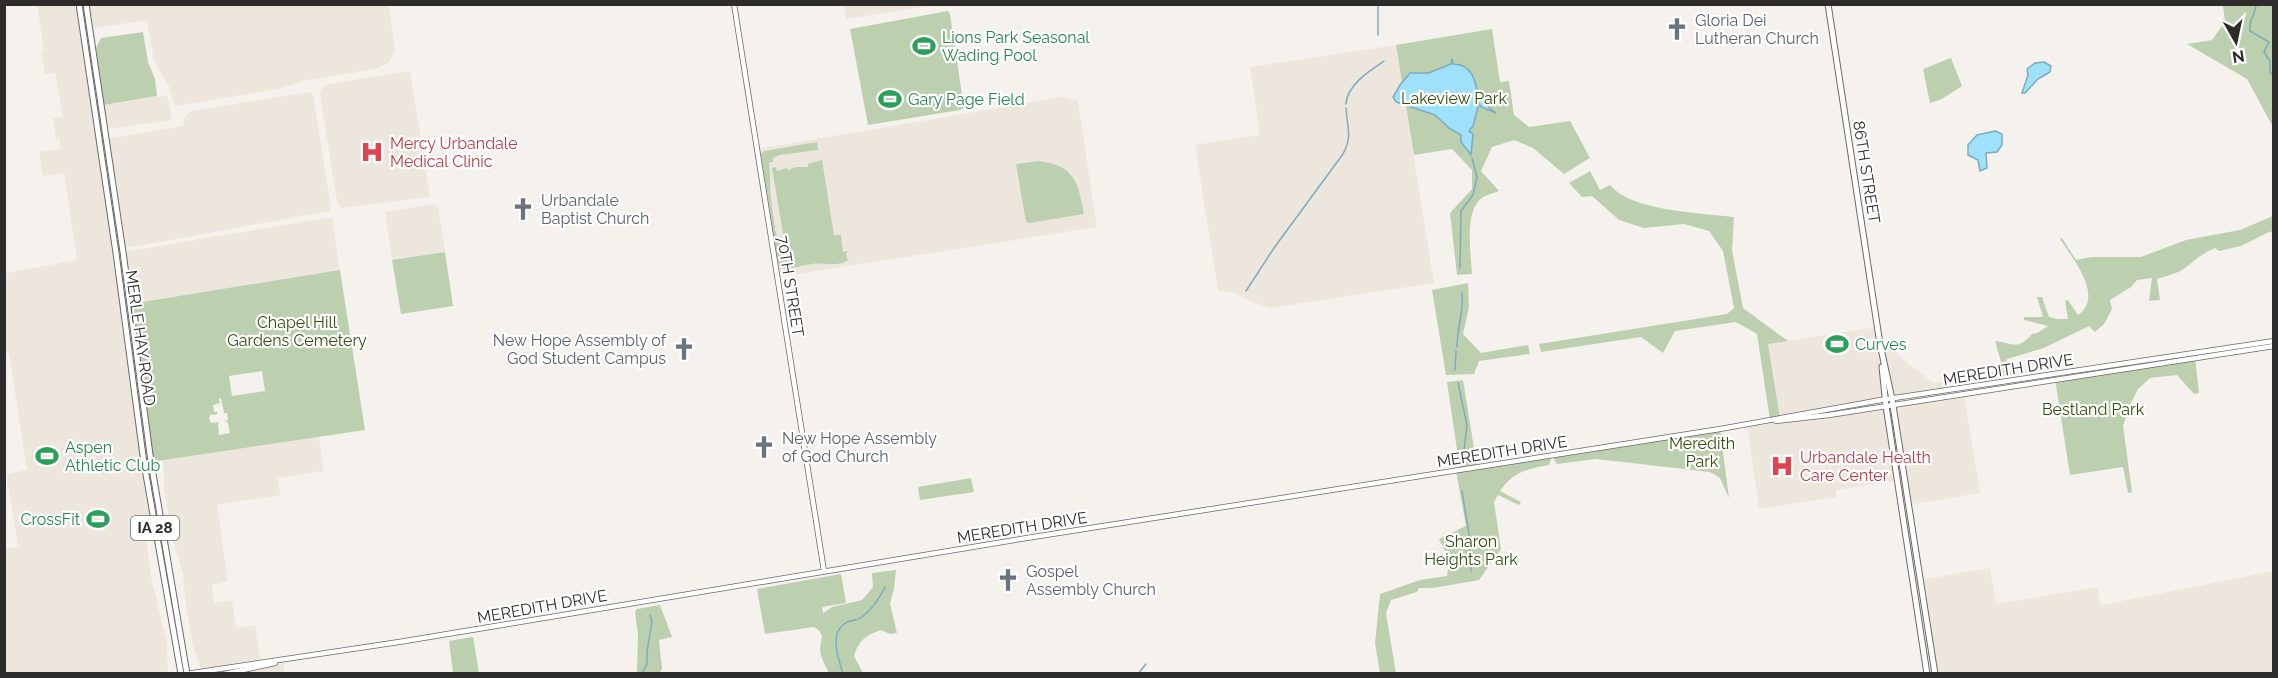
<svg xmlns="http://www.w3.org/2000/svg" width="2278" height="678" viewBox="0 0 2278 678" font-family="Raleway,sans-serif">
<rect width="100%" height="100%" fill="#f5f2ee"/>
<!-- built -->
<g fill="#ede6dc">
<path d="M37,5H79L155,525L145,527L151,577L167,642L168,673H5V549L18,546L6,474L27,470L9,353H5V273L77,260L64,173L43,176L39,152L61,149L59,137H56L53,118L63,117L55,73L45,74L41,51L44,50Z"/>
<path d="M89,5H389L395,49L390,61L379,68L304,81L282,88L177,106L174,104L169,86L154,61L147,20L95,28L93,24Z"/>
<path d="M843,5V4L936,5L846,19Z"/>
<path d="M1396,45L1434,283L1270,308L1252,302L1235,293L1218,291L1195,145L1260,135L1250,67Z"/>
<path d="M410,71L430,197L342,208L337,202L320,95L321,89L328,84Z"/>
<path d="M309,92L313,94L331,207L329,211L165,241L131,247L126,245L110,142L111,138L183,126L185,116L192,111Z"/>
<path d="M167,95L172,119L170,120L110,129L107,126L104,105Z"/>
<path d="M1062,97L1078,101L1097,227L778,277L757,149Z"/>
<path d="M434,204L438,206L445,252L392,260L385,212Z"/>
<path d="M332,217L340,271L130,304L123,252Z"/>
<path d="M1877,327L1880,344L1895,342L1897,355L1934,383L1945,381L1946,391L1892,399L1882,351L1885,400L1780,418L1768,344Z"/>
<path d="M1964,394L1980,493L1908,505L1893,405Z"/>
<path d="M1886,406L1898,480L1836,490V497L1759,509L1747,425Z"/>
<path d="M319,437L324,471L278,478L280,495L217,505L228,582L212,585L214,603L232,600L236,628L255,625L261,662L201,671L193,645L185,600L183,574L173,539L165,496L163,460Z"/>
<path d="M1990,568L1996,604L2097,587L2101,605L2273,571V673H1935L1920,580Z"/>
<path d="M283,661L285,673L224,674L243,670Z"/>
</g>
<!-- green -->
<g fill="#bcd0b0" fill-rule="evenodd">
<path d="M2223,5H2273V127L2247,79L2187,44L2212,40L2225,22Z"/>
<path d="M948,11L950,14L964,108L960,110L868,125L850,29Z"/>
<path d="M1492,29L1500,82L1509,81L1514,115L1529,127L1570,121L1590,158L1564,174L1533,148L1514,140L1492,147L1481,171L1499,191C1495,193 1489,194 1485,196C1463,207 1471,253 1472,274L1457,275L1450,213L1472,189V170L1452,149L1414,155L1396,45Z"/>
<path d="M143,32L148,62L155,79L157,96L104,105L96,48L101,38Z"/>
<path d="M1951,58L1962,86L1942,99L1930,103L1923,69Z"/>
<path d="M817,142L818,150L780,155L773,158V162L769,163C771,177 769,191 772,206H770L772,207L775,229L774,231H776L777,240L784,239L772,168L776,167L777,171L787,168L788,170L796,167H808V164L822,160L834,235H841L843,252L848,251L846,254L847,259H849C839,268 824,262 812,264C802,265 793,269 783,269L778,264L761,154L764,151Z"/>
<path d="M1038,161C1075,165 1078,182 1084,214L1029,223L1026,222L1016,164Z"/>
<path d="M1590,171L1600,190L1610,185C1631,211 1701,213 1734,217L1732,250L1743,308L1788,341L1768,344L1780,418L1770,420L1757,334L1736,322L1675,331L1663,353L1641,337L1541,352L1539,344L1727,314L1734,308L1723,251L1709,231L1684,224L1644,228L1619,220L1592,196L1582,197L1569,183Z"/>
<path d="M2273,216V231L2267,233L2241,246L2219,251L2215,248C2199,255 2195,261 2182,270C2175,274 2165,276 2157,279L2160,300L2149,301L2152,278L2137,280L2131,287L2110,300L2112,309L2104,324L2095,332L2089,326L2044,348L2007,359L2006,363L2012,375L1987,377L1994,372L2001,362L1995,341C2013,343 2017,351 2032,334L2037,333L2048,326L2024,320V317H2043L2037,297H2042L2049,317L2057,319H2068L2065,301L2068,300L2078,315C2105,296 2072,258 2060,239L2062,238L2076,260L2092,257H2141L2186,240L2240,230Z"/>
<path d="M445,252L453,306L401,314L392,260Z"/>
<path d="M340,270L365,430L151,462L130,304ZM262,371L265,391L232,396L229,376ZM221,398L224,413H227L228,420L225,421L228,423L230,433L219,435L218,425L219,422L211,423L209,419L210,415L218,414L217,412H214L213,405L220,403L219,399Z"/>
<path d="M1468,283L1469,307L1463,334L1481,353L1528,345L1530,354L1479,361L1474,374L1446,375L1432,290Z"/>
<path d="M2195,357L2199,393L2194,394L2177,375L2150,378L2138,389L2130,405L2123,426L2132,492L2128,493L2123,467L2070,475L2055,379Z"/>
<path d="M1463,380L1477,467L1720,429L1729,498L1720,478L1710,472L1596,459L1557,464L1552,456L1549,465C1526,469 1514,472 1500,491L1521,502L1519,505L1498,495L1494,502L1501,549L1479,580L1433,588H1419L1417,592L1391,600L1386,613L1396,673L1380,674L1375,643L1380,594L1420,580L1447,576L1449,559L1439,539L1466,526L1456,471L1460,470L1447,382Z"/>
<path d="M971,478L974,492L920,500L918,487Z"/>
<path d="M896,570L894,589L890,603L897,633L890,634L881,630C866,635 859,640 854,656L863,673H829C826,667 820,656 820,649C821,637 826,635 814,627L765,634L757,589L841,574L846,603L822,607L823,613L832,607L862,600L873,587L872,573Z"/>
<path d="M660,605L672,637L659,640L662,668L660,673H637L638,634L635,612L637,609Z"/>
<path d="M473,637L479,673H453L449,641Z"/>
</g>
<!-- water -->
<g fill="#9fe1fb" stroke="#7dabbd" stroke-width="1.5">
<path d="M1452,59L1453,64C1472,64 1476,81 1478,97L1484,98L1487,106L1496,113L1481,107L1479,103L1473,126L1469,131L1473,134L1471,155L1461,142V135L1449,128L1435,115L1396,102L1393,97L1400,85L1410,73H1429L1451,64Z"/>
<path d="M2044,62L2051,66L2050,72L2038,79L2025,93H2022L2028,75L2027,69L2035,63Z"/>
<path d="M1995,131L2002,134V145L1997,152L1986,153L1987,168L1980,171L1978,160L1968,155V145L1977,135Z"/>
</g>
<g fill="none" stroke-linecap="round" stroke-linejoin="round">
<!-- stream -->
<g stroke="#7dabbd" stroke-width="1.5">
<path d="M1378,4V35"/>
<path d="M2256,4C2256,15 2248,19 2250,31L2269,42L2264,52L2270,61V72L2274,76"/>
<path d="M1346,104C1347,85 1369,71 1384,61"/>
<path d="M1460,268L1461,211L1473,195L1477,177L1472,158"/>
<path d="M1246,291L1274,248L1343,154C1353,135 1347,128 1346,108"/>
<path d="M1457,347C1457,328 1464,312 1462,293"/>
<path d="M1455,370L1456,351"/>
<path d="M1458,383L1467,425L1463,459"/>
<path d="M1462,491L1469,534L1471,571"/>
<path d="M642,674L647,664V652L652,621L650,615"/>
<path d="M843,674C839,660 829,635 844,624C849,620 857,621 862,617C873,609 879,599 885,587"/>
<path d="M1138,674L1146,664"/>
</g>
<!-- secondary casing -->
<g stroke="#6b6865" stroke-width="6">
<g id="secondary">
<path d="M734,4L824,571"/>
<path d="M1776,421L1829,415L2274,346"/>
<path d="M186,674L399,642L1033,537L1720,429L1881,400L2274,341"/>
<path d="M224,674L275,663"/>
</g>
</g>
<!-- primary casing -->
<g stroke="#6b6865" stroke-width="7">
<g id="primary">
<path d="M79,4L116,253L144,463L181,674"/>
<path d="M86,4L123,252L151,462L187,674"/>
<path d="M1828,4L1880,344L1892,399L1935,674"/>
<path d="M1882,367L1886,406L1927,674"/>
</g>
</g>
<!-- secondary -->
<use href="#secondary" stroke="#fff" stroke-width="4.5"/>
<!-- primary -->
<use href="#primary" stroke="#fff" stroke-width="5"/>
</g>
<!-- icons -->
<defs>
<g id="church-bare" transform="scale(1.8)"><path d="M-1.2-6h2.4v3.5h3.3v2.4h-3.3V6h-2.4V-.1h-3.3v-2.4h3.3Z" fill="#6b7280" stroke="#fff" stroke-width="2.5" paint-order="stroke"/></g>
<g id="stadium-bare" transform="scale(1.8)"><path d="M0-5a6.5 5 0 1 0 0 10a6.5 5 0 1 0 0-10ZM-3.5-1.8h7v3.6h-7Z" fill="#2e9e5b" stroke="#fff" stroke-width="2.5" paint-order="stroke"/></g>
<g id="hospital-bare" transform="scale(1.8)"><path d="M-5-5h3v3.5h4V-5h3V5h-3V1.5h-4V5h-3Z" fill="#e0444e" stroke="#fff" stroke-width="2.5" paint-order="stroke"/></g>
</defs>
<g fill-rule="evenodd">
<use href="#church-bare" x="1677" y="29"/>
<use href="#stadium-bare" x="924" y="46"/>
<use href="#stadium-bare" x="890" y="99"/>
<use href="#hospital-bare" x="372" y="152"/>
<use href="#church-bare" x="523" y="209"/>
<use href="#stadium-bare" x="1837" y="344"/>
<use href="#church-bare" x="684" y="349"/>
<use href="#church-bare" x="764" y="447"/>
<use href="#stadium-bare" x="47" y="456"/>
<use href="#hospital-bare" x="1782" y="466"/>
<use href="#stadium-bare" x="98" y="519"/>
<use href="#church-bare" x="1008" y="580"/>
</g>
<g text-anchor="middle" stroke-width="4.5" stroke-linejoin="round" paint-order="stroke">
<!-- shield labels -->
<rect fill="#fff" stroke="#6c6b6b" stroke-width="1.5" x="131" y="516" width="48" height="24" rx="4.5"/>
<g font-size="15" font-weight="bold" fill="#2d2c2b">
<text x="155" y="533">IA 28</text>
</g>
<!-- worship labels -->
<g font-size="16" fill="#5b616d" stroke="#fff" text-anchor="start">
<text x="1695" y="26">Gloria Dei<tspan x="1695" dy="18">Lutheran Church</tspan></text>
<text x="541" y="206">Urbandale<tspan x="541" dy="18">Baptist Church</tspan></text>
<text x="666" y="346" text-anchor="end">New Hope Assembly of<tspan x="666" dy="18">God Student Campus</tspan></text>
<text x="782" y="444">New Hope Assembly<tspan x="782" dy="18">of God Church</tspan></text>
<text x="1026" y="577">Gospel<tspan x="1026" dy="18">Assembly Church</tspan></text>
</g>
<!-- leisure labels -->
<g font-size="16" fill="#27864d" stroke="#fff" text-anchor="start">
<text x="942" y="43">Lions Park Seasonal<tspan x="942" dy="18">Wading Pool</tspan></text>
<text x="908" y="105">Gary Page Field</text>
<text x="1855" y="350">Curves</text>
<text x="65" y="453">Aspen<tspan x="65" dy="18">Athletic Club</tspan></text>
<text x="80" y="525" text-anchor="end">CrossFit</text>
</g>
<!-- park labels -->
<g font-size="16" fill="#2c5109" stroke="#fff">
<text x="1454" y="104">Lakeview Park</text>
<text x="297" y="328">Chapel Hill<tspan x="297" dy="18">Gardens Cemetery</tspan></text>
<text x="2093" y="415">Bestland Park</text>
<text x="1702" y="449">Meredith<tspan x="1702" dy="18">Park</tspan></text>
<text x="1471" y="547">Sharon<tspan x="1471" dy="18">Heights Park</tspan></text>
</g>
<!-- health labels -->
<g font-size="16" fill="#be3a42" stroke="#fff" text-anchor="start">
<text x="390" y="149">Mercy Urbandale<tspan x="390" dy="18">Medical Clinic</tspan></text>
<text x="1800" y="463">Urbandale Health<tspan x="1800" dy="18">Care Center</tspan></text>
</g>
<!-- street labels -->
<g font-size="16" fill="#2d2c2b" stroke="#fff">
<text transform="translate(1867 172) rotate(81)" y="6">86TH STREET</text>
<text transform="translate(791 286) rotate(81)" y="6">70TH STREET</text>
<text transform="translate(141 338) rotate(82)" y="6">MERLE HAY ROAD</text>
<text transform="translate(2008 369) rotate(-9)" y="6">MEREDITH DRIVE</text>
<text transform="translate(1502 451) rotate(-9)" y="6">MEREDITH DRIVE</text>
<text transform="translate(1022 527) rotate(-9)" y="6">MEREDITH DRIVE</text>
<text transform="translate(542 606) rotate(-10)" y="6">MEREDITH DRIVE</text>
</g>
</g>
<!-- border -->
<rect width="2278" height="678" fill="none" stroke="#2d2c2b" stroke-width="12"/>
<!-- north arrow -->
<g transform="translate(2236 42) rotate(171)" stroke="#ffffff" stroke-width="4.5" paint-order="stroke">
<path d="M0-4.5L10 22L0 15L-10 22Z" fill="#2d2c2b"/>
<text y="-9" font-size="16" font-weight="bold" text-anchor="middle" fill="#2d2c2b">N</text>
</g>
</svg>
